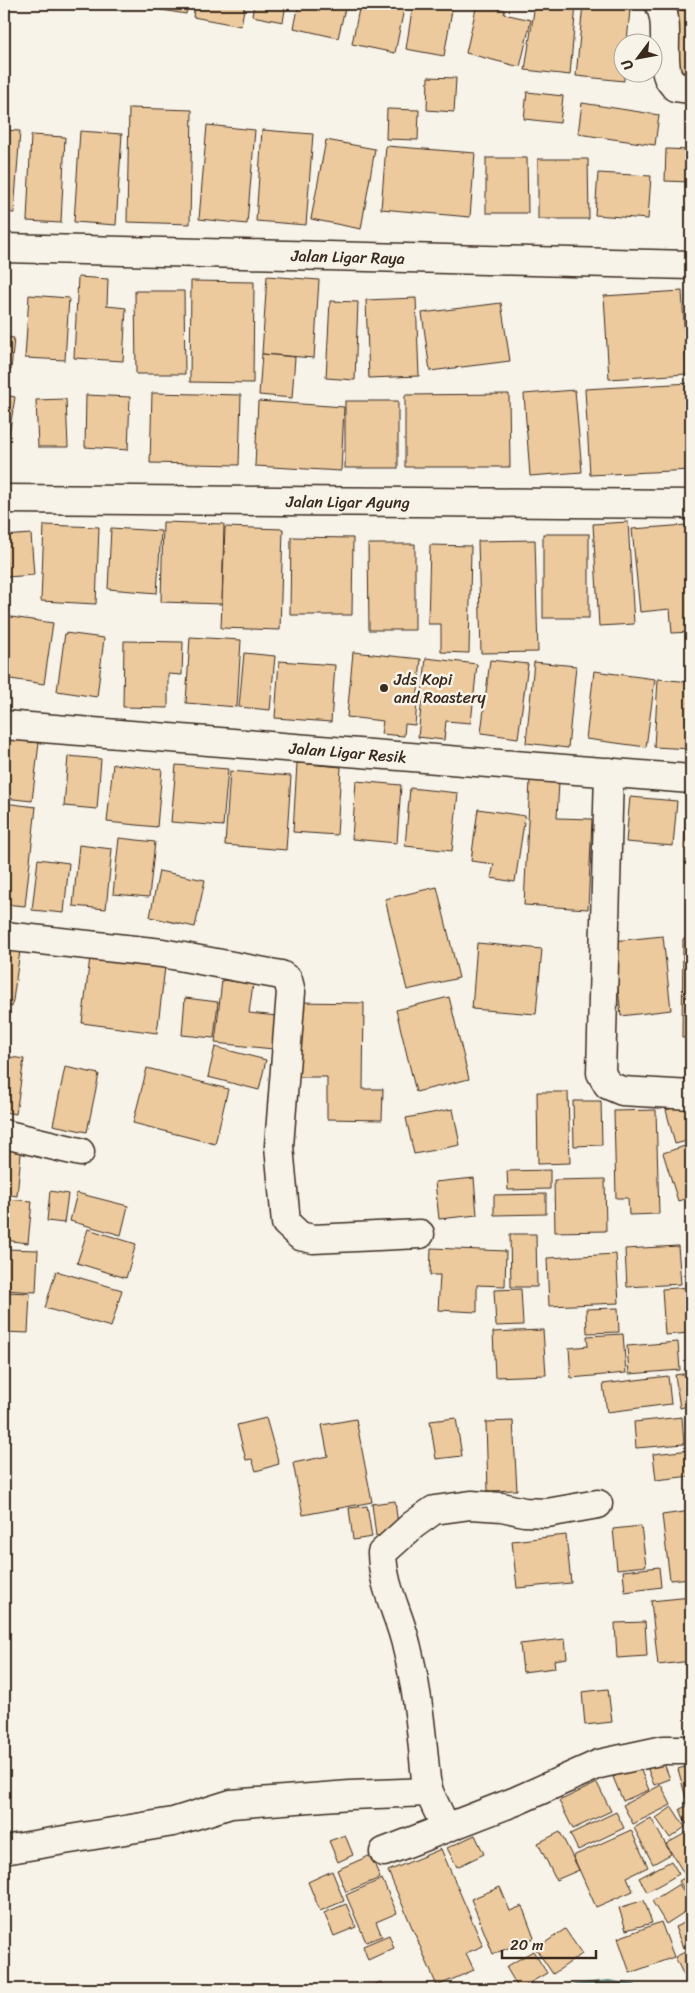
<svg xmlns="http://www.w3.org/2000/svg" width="695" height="1993" viewBox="0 0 695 1993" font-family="Sriracha,sans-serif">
<rect width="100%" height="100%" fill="#f7f3e8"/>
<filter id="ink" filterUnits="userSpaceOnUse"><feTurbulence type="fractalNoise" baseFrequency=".02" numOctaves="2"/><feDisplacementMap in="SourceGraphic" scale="10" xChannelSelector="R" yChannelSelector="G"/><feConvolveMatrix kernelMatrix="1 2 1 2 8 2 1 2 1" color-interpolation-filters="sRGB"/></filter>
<g filter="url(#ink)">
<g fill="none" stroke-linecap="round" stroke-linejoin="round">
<!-- stream -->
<path stroke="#628c8c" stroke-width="10" d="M576,1989L608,1985L633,1989"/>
</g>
<!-- building -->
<g fill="#ecca9e" stroke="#3b2a1e">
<path d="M138,4H188L186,14L138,6Z"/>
<path d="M195,4H245L241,26L193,17Z"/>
<path d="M254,4H286L283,22L252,16Z"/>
<path d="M299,4H346L338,38L294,28Z"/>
<path d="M360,4H405L395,53L352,44Z"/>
<path d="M413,4H453L444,56L406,49Z"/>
<path d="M477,4L505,10L504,14L531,20L520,67L466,53Z"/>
<path d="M535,4H576L570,75L525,70Z"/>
<path d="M583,4L630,9L627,42H622L624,81L576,76Z"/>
<path d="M678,10L691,11V72H676Z"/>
<path d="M428,77L456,78L454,112L427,110Z"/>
<path d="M527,92L563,96L560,123L524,119Z"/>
<path d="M582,103L659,115L655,145L578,134Z"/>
<path d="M129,108L192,110L190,224L127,222Z"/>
<path d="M387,109L419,110L418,140L386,139Z"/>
<path d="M207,125L255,130L247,224L199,219Z"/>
<path d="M4,130L20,131L14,213L4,212Z"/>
<path d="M262,130L313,134L306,225L256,221Z"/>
<path d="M80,131L122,134L116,225L74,222Z"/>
<path d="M31,135L65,137L61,223L27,221Z"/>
<path d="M326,140L375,149L361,229L311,219Z"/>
<path d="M386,146L475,153L470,217L381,209Z"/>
<path d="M666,149L691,150V182L665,181Z"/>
<path d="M486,158H527L528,213H486Z"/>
<path d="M538,159H588L589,219H538Z"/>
<path d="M598,173L651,176L648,219L595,215Z"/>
<path d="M267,276L319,280L314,358L262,354Z"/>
<path d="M78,277L108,279L107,306L126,308L123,361L74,358Z"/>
<path d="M191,281L254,282L253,383L190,382Z"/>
<path d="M135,291H184L185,374H136Z"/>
<path d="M682,291L687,374L609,379L604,296Z"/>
<path d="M29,295L69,298L65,360L25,358Z"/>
<path d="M416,298L419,376L369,378L366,300Z"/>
<path d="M330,301L358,302L355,380L326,378Z"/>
<path d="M501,303L510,361L430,371L422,313Z"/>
<path d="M4,337L14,338L11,370H4Z"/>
<path d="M262,354L295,357L292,398L259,395Z"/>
<path d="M691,383V470L590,475L585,389Z"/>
<path d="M575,390L582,472L530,476L524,394Z"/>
<path d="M152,393L241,395L239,465L150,463Z"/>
<path d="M509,394L510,467H405V395Z"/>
<path d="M4,395L15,397L5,459H4Z"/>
<path d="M86,395L130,397L128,450L85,447Z"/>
<path d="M66,399L68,447H38L36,400Z"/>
<path d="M258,401L344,407L341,471L255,466Z"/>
<rect x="345" y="401" width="53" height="67"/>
<path d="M163,522L224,524L222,604L161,602Z"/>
<path d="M628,522L634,624L599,626L593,524Z"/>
<path d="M44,525L99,527L96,604L41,601Z"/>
<path d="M687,525L691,573V632L672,633L670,609L640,612L632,529Z"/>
<path d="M225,527L283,529L280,630L221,628Z"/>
<path d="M111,528L161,531L157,593L108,589Z"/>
<path d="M31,534L34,575L7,577L4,536Z"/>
<rect x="543" y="534" width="46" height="84"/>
<path d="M291,537L353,538L352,615H290Z"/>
<path d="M535,540L538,652L481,653L478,541Z"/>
<path d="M368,544H415V630H369Z"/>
<path d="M430,545L471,546L469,653L441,652V624H428Z"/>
<path d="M4,616L53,623L44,684L4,678Z"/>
<path d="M65,633L104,638L97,697L57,691Z"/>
<path d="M190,637L241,640L237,707L186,703Z"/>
<path d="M124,641L183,642L182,675L168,674V708L123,707Z"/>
<path d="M353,652L421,659L415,725L405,724L404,736L381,734L383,721L347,717Z"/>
<path d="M244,653L275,656L270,710L239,707Z"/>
<path d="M426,658L477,664L471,723L446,721L444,740L418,737Z"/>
<path d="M490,660L528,664L518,738L481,733Z"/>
<path d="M279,661L335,665L331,722L275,718Z"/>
<path d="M534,662L576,666L568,748L526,743Z"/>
<path d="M594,671L655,679L646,747L586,739Z"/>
<path d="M658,679L691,682V749L654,747Z"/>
<path d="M4,739L39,743L32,801L4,798Z"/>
<path d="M68,756L101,759L97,809L64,806Z"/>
<path d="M297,763L341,767L337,835L293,832Z"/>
<path d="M113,764L162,769L157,827L107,822Z"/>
<path d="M176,765L228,769L223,826L171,822Z"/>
<path d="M230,771L291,776L286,850L225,845Z"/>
<path d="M530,780L559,782L557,818L592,819L588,909L524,905Z"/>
<path d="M356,781L401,785L397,843L352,839Z"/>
<path d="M410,788L458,793L452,851L405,846Z"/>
<path d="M630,797L677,801L673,846L626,842Z"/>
<path d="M686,801H691V850L684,849Z"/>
<path d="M4,803L36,807L25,906L4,904Z"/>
<path d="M478,809L525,816L515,882L491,878L494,864L471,861Z"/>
<path d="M119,838L155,842L149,897L113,894Z"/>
<path d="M79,845L112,849L106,909L73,906Z"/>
<path d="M38,859L69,863L64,913L32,910Z"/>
<path d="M159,871L205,880L195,927L150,917Z"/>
<path d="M437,887L459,978L407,990L385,899Z"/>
<path d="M663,936L671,1010L621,1016L613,941Z"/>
<path d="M683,939H691V1038H682Z"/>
<path d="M4,941L21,944L12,1007L4,1005Z"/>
<path d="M477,943L542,949L536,1014L472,1009Z"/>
<path d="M91,949L166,959L157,1033L82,1023Z"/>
<path d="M222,980L253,984L249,1013L277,1016L273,1049L215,1043Z"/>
<path d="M449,997L469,1079L416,1092L396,1010Z"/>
<path d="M185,998L218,1002L214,1038L182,1035Z"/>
<path d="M296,1002L364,1003L363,1089H383L382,1120L327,1119V1077H295Z"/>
<path d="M215,1047L266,1060L259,1090L208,1077Z"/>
<path d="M4,1056L24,1059L16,1114L4,1112Z"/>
<path d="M65,1067L99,1074L87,1132L53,1125Z"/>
<path d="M147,1068L228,1089L215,1144L133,1123Z"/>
<path d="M537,1092H568L570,1163L538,1164Z"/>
<path d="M573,1101H601L602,1145L574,1146Z"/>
<path d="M691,1103V1140L675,1144L666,1110Z"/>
<path d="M453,1109L460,1145L414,1154L406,1118Z"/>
<path d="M656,1110L659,1214L629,1215L628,1198H616L614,1111Z"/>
<path d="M4,1141L22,1143L17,1196L4,1194Z"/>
<path d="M691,1144V1197L678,1201L663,1153Z"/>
<path d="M550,1170V1189L508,1190L507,1171Z"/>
<path d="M474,1178L477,1215L439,1219L435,1182Z"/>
<path d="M605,1179L606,1231L555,1232L554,1180Z"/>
<path d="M50,1191L68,1194L64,1223L47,1221Z"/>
<path d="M77,1193L128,1206L121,1235L70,1221Z"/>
<path d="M546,1194V1214L494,1215V1195Z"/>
<path d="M4,1199L32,1201L28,1243L4,1240Z"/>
<path d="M88,1229L136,1244L126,1278L77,1263Z"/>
<path d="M510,1234H536L537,1287H511Z"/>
<path d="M678,1246L681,1284L627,1287L625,1249Z"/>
<path d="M431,1248L506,1251L505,1286L477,1285V1312L438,1310L440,1275H430Z"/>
<path d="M4,1249L38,1250L36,1292L4,1290Z"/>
<path d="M616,1254L619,1303L549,1306L547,1258Z"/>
<path d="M56,1271L122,1290L111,1327L45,1308Z"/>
<path d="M691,1287V1315L688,1316L690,1333L665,1335L662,1289Z"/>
<path d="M521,1289L523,1325L496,1326L494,1290Z"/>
<path d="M4,1292L30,1293L28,1333L4,1332Z"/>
<path d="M618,1308L619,1332L587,1333L586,1309Z"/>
<path d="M543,1330L546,1375L495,1377L493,1332Z"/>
<path d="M623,1334L626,1373L571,1378L569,1348L588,1346L587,1336Z"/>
<path d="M678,1342L680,1370L629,1374L627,1346Z"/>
<path d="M691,1373V1426L688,1406L680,1408L675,1375Z"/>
<path d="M668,1376L671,1404L607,1412L603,1384Z"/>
<path d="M682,1417L684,1444L636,1448L634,1422Z"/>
<path d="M266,1418L279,1464L256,1471L252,1459L246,1460L237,1425Z"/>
<path d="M456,1418L462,1456L436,1459L430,1421Z"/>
<path d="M356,1419L372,1502L303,1515L293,1463L328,1456L322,1425Z"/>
<path d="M513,1421L517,1490L488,1491L486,1422Z"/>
<path d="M691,1450V1476L656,1480L653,1454Z"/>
<path d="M395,1501L399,1533L376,1536L372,1504Z"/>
<path d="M367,1506L372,1537L353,1540L349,1508Z"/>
<path d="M691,1511V1578L670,1580L662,1515Z"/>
<path d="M641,1526L646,1566L617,1569L613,1529Z"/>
<path d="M566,1535L571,1583L517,1588L512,1541Z"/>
<path d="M659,1567L661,1587L625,1592L623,1571Z"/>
<path d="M691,1597V1661L658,1665L651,1601Z"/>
<path d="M645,1622L647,1656L617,1658L615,1623Z"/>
<path d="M565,1639L567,1658L554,1660L555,1668L523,1672L520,1644Z"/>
<path d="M608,1689L612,1722L585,1725L582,1692Z"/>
<path d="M663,1761L670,1779L654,1785L647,1767Z"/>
<path d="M691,1765V1796L686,1798L678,1769Z"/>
<path d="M639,1766L649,1790L623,1801L613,1777Z"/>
<path d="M597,1783L611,1811L573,1829L559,1801Z"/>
<path d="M661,1785L671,1805L633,1824L623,1805Z"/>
<path d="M691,1804V1821L686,1824L680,1809Z"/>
<path d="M672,1807L685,1827L670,1838L656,1818Z"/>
<path d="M616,1812L624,1828L578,1850L570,1834Z"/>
<path d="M651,1818L671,1854L653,1864L634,1828Z"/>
<path d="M631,1830L648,1867L627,1877L633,1891L596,1907L573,1856Z"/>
<path d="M691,1830V1871L685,1875L666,1844Z"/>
<path d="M560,1832L579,1870L556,1880L538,1843Z"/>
<path d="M345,1835L353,1855L338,1862L329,1841Z"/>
<path d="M475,1835L484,1854L457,1867L447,1848Z"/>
<path d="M441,1849L483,1946L466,1953L474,1970L437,1986L388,1871Z"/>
<path d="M371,1855L380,1878L346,1892L337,1870Z"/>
<path d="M671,1861L679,1874L647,1892L639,1878Z"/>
<path d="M332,1871L344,1901L320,1911L308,1882Z"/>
<path d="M691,1874V1891L687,1894L679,1881Z"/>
<path d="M382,1879L397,1913L376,1922L382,1936L366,1942L346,1895Z"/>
<path d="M679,1884L691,1904V1908L666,1924L652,1901Z"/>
<path d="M500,1887L510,1911L522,1906L534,1938L493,1954L471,1899Z"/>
<path d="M644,1900L652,1923L626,1930L619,1908Z"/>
<path d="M346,1904L356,1927L334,1936L324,1913Z"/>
<path d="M691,1920V1945L683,1948L675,1927Z"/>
<path d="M661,1922L674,1957L630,1973L618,1938Z"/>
<path d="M565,1929L582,1954L553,1974L536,1949Z"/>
<path d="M389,1935L394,1948L368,1960L363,1946Z"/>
<path d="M691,1949V1978L686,1980L675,1957Z"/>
<path d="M533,1951L547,1973L519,1989L506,1967Z"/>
<path d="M381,1982L383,1989H359Z"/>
</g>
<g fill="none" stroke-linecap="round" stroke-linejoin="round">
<!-- minor casing -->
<g stroke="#3b2a1e" stroke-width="31">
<g id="minor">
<path d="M659,4C671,24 660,56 668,77C669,80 673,84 675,87L691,89"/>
<path id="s1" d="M4,248L691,265"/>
<path id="s2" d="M4,499L691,504"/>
<path id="s3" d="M4,725L691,779"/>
<path d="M609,772L601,1073L608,1085L622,1091L691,1095"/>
<path d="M4,936L162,953L281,975L288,980L291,992L279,1146L286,1223L300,1236L313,1239L420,1234"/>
<path d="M4,1134L80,1152"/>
<path d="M446,1828L429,1792L426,1780C422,1736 418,1692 407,1648C400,1615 383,1589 382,1553L413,1525L434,1510L471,1505L502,1507L524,1512L547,1513L598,1504"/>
<path d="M4,1850L173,1822L231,1804L350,1795L429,1792"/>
<path d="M384,1852L516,1801L599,1764L664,1750H691"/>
</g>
</g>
<!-- minor -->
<use href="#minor" stroke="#f7f3e8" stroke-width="28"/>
</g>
</g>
<!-- markers -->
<circle fill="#3b2a1e" stroke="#f7f3e8" stroke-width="2" cx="384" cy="688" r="5"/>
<g text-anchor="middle" stroke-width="5" stroke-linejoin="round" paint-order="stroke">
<!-- street labels -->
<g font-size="16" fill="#3b2a1e" stroke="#f7f3e8">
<text dy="6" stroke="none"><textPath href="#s1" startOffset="344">Jalan Ligar Raya</textPath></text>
<text dy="6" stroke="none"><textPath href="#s2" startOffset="344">Jalan Ligar Agung</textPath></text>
<text dy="6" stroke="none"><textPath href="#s3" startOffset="345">Jalan Ligar Resik</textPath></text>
</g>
<!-- poi labels -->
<g font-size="16" fill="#3b2a1e" stroke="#f7f3e8" text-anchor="start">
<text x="394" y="685">Jds Kopi<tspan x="394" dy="18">and Roastery</tspan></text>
</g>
</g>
<!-- margin -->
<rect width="695" height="1993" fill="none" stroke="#f7f3e8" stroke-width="20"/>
<rect x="10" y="10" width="675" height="1973" fill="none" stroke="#3b2a1e" stroke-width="2" filter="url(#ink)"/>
<!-- north arrow -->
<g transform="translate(638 58) rotate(238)"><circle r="24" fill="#f7f3e8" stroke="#aca397"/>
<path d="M0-4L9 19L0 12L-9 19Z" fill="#3b2a1e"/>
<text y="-8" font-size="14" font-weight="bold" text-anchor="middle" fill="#3b2a1e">U</text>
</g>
<!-- scale -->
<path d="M502 1950v8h94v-8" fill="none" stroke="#3b2a1e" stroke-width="2.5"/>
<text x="510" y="1950" font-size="15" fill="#3b2a1e" stroke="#f7f3e8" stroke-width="4" paint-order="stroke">20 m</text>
</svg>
